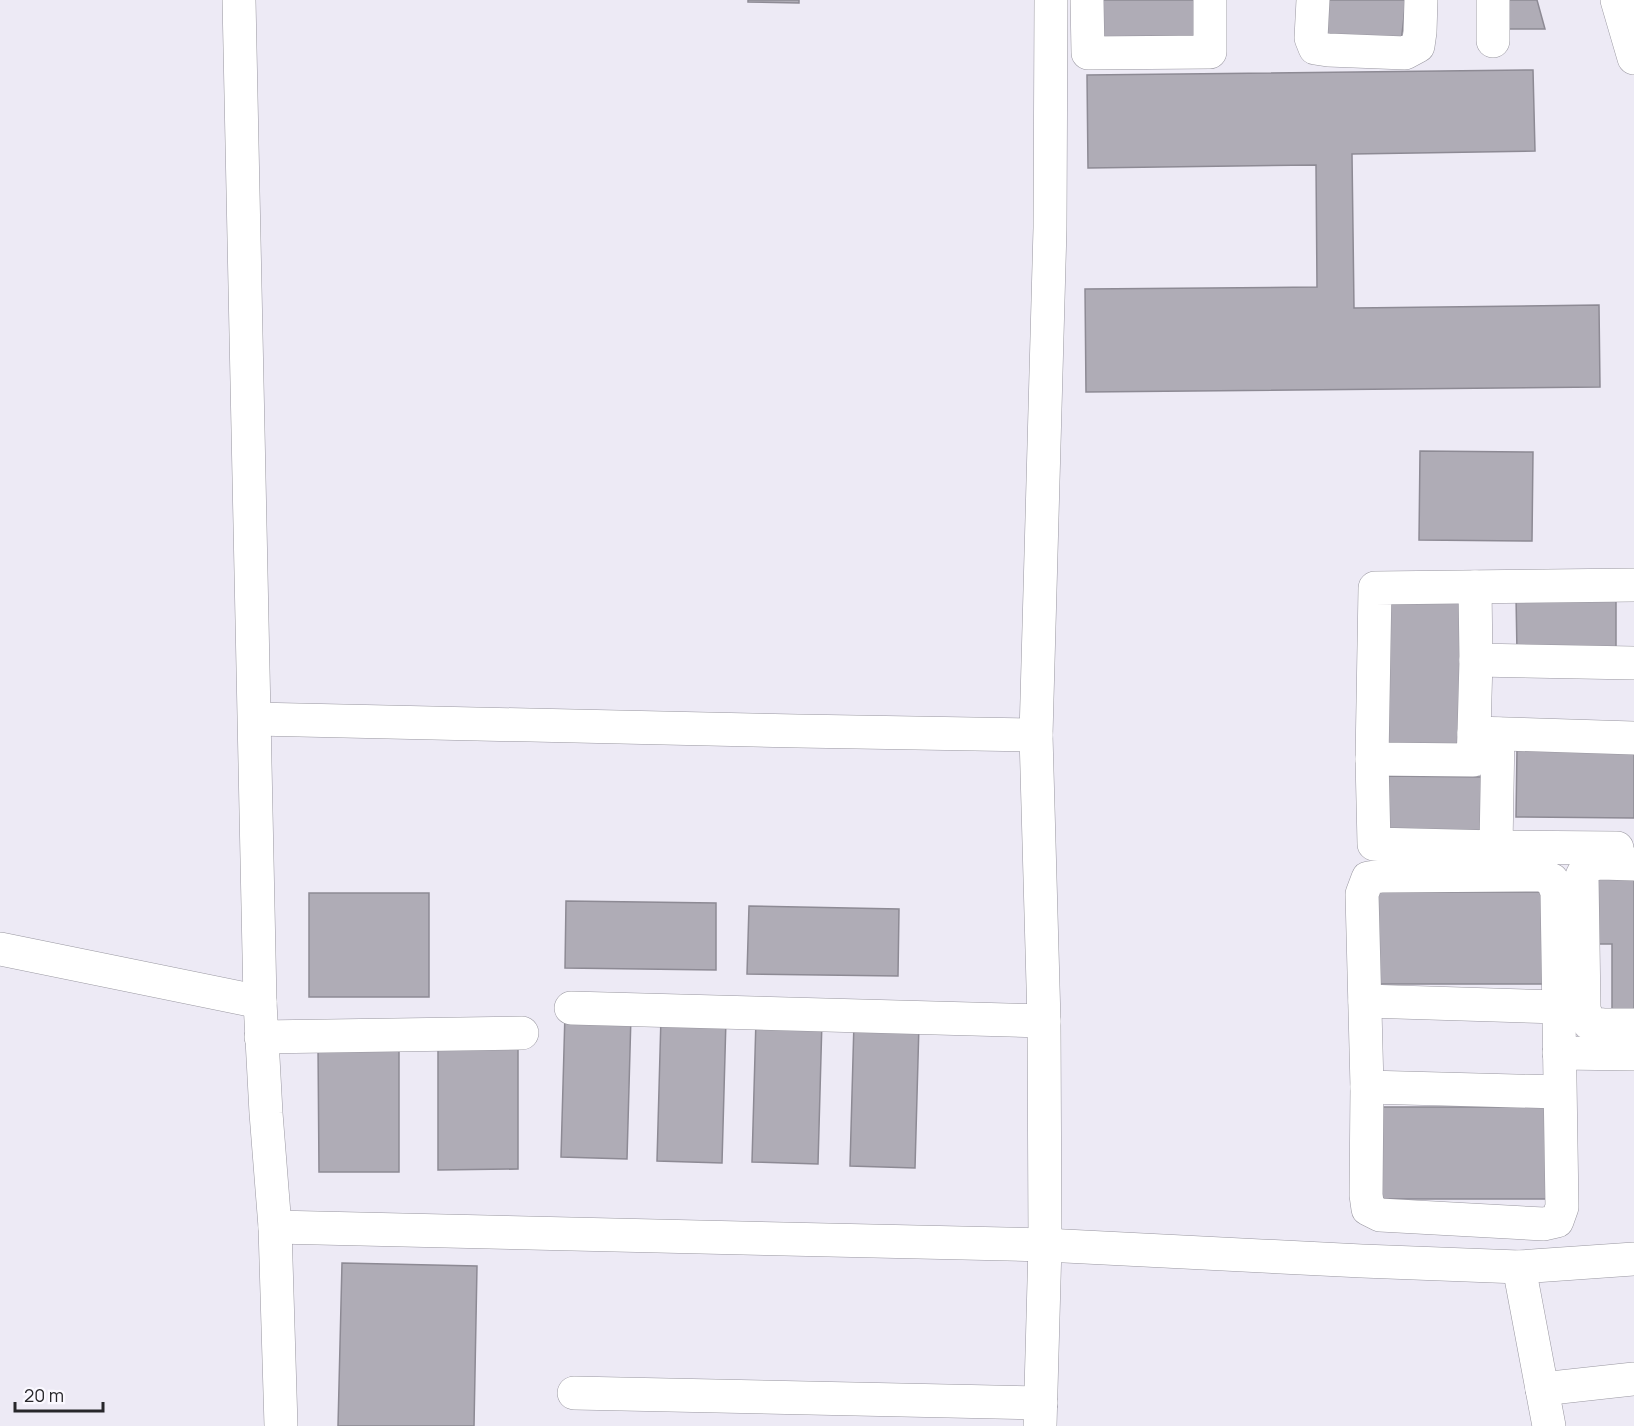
<svg xmlns="http://www.w3.org/2000/svg" width="1634" height="1426" viewBox="0 0 1634 1426" font-family="Manrope,sans-serif">
<rect width="100%" height="100%" fill="#edeaf5"/>
<!-- building -->
<g fill="#afacb6" stroke="#8d8a94" stroke-width="1.5">
<path d="M748,0H799V3L748,2Z"/>
<path d="M1097,0H1198L1199,36L1097,37Z"/>
<path d="M1321,0H1406L1401,42L1317,33Z"/>
<path d="M1501,0H1537L1545,29H1503Z"/>
<path d="M1533,70L1535,151L1352,154L1354,308L1599,305L1600,387L1086,392L1085,289L1317,287L1316,165L1088,168L1087,75Z"/>
<path d="M1420,451L1533,452L1532,541L1419,540Z"/>
<path d="M1389,594L1462,595L1460,748H1386Z"/>
<path d="M1616,595V652L1517,653L1516,596Z"/>
<path d="M1517,749L1634,751V818L1516,817Z"/>
<path d="M1382,776L1486,777L1485,831H1381Z"/>
<path d="M1590,875H1634V1018H1612V944H1590Z"/>
<path d="M1377,892H1544L1543,984H1378Z"/>
<rect x="309" y="893" width="120" height="104"/>
<path d="M566,901L716,903V970L565,968Z"/>
<path d="M749,906L899,909L898,976L747,974Z"/>
<path d="M565,1013L631,1015L627,1159L561,1157Z"/>
<path d="M661,1017L726,1019L722,1163L657,1161Z"/>
<path d="M756,1019L822,1020L818,1164L752,1162Z"/>
<path d="M854,1022L919,1024L915,1168L850,1166Z"/>
<path d="M518,1042V1169L438,1170V1043Z"/>
<path d="M318,1045H399V1172H319Z"/>
<rect x="1382" y="1107" width="166" height="92"/>
<path d="M342,1263L477,1266L474,1426H338Z"/>
</g>
<g fill="none" stroke-linecap="round" stroke-linejoin="round">
<!-- minor casing -->
<g stroke="#9997a0" stroke-width="34">
<g id="minor">
<path d="M239,0L260,1002L266,1113L275,1227L281,1426"/>
<path d="M1087,0L1088,53L1210,52V0"/>
<path d="M1313,0L1311,38L1315,48L1328,50L1405,53L1418,46L1420,32L1421,0"/>
<path d="M1617,0L1634,58"/>
<path d="M1493,41V0"/>
<path d="M1634,585L1375,588L1372,759L1473,760L1474,733L1634,738"/>
<path d="M1475,587L1476,660L1634,663"/>
<path d="M255,719L798,731L1036,735"/>
<path d="M1474,733L1476,660"/>
<path d="M1372,759L1374,844L1496,847L1498,734"/>
<path d="M1496,847L1617,848"/>
<path d="M1634,864L1601,863L1588,865L1582,876L1584,1009L1589,1023L1605,1025H1634"/>
<path d="M1542,875L1552,880L1557,892L1562,1207L1557,1221L1544,1224L1380,1215L1368,1209L1366,1195L1367,1087L1362,894L1368,878L1382,876Z"/>
<path d="M0,949L260,1002"/>
<path d="M1365,1001L1559,1007"/>
<path d="M571,1008L1044,1021"/>
<path d="M261,1037L522,1033"/>
<path d="M1559,1053L1634,1054"/>
<path d="M1367,1087L1559,1092"/>
<path d="M275,1227L1045,1245L1362,1261L1519,1267L1634,1259"/>
<path d="M1519,1267L1549,1426"/>
<path d="M1542,1389L1634,1379"/>
<path d="M574,1393L1041,1403"/>
<path d="M1040,1426L1045,1245L1044,1021L1036,735L1050,228L1051,0"/>
</g>
</g>
<!-- minor -->
<use href="#minor" stroke="#fff" stroke-width="33"/>
</g>
<!-- scale -->
<path d="M15 1402v9h88v-9" fill="none" stroke="#27262a" stroke-width="3"/>
<text x="24" y="1402" font-size="18" fill="#27262a" stroke="#faf8ff" stroke-width="4.5" paint-order="stroke">20 m</text>
</svg>
